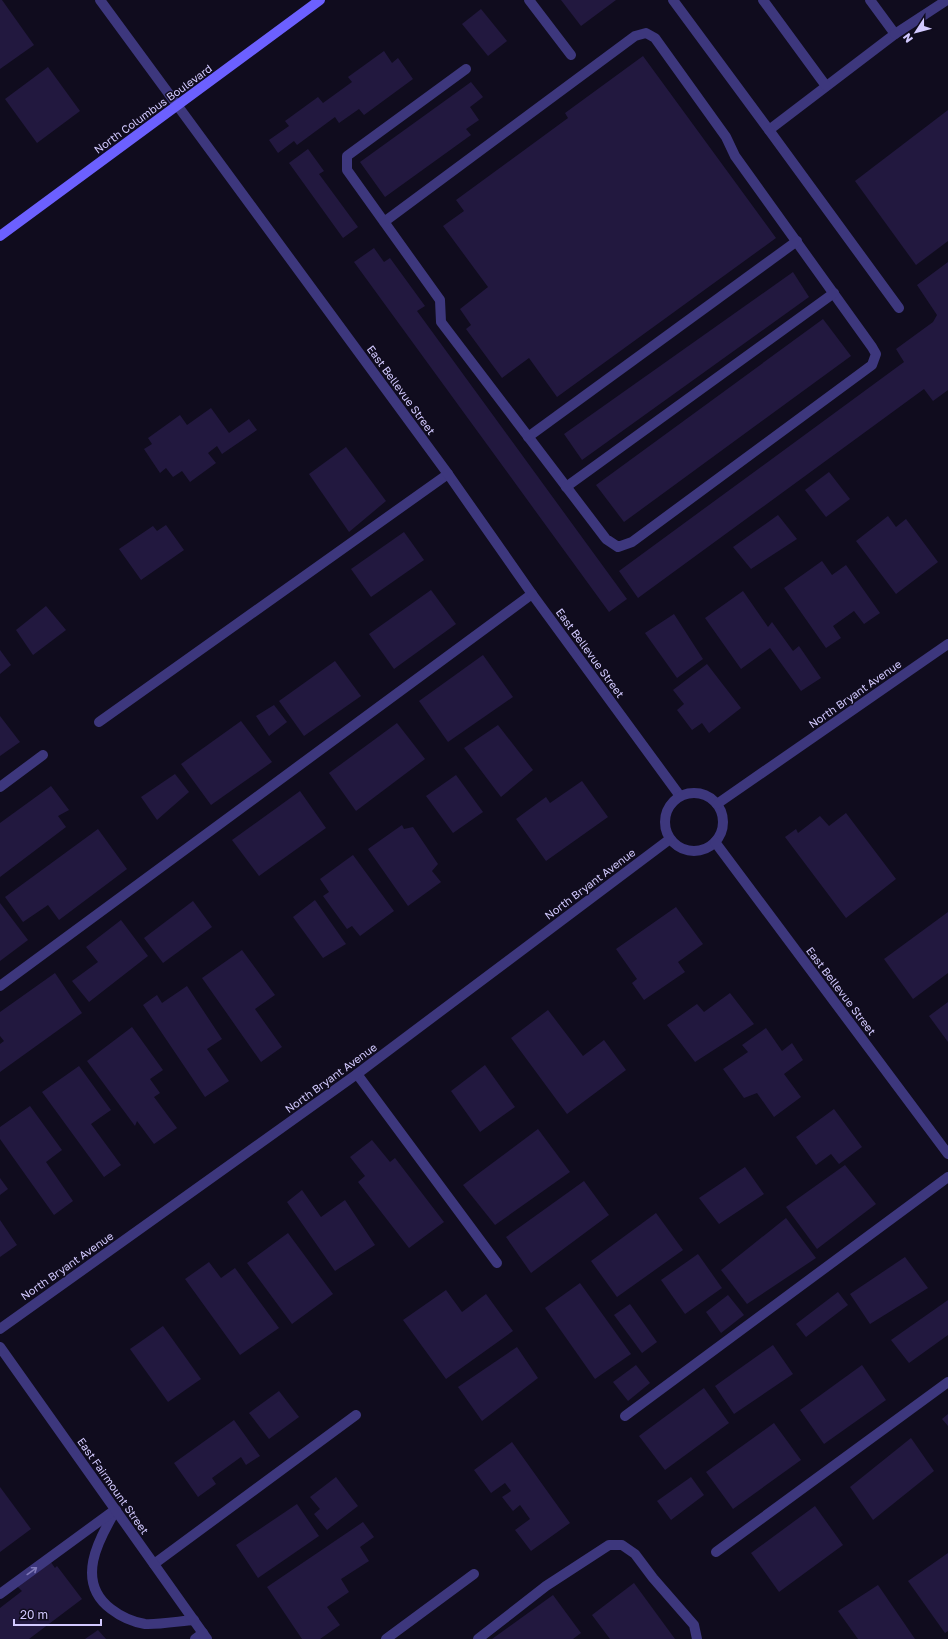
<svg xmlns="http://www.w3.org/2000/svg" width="948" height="1639" viewBox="0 0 948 1639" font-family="'Golos Text',sans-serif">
<rect width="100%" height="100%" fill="#100c1e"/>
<!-- building -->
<g fill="#22183f">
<path d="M0,0H2L34,45L0,69Z"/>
<path d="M561,0H616L581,26Z"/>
<path d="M481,9L507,41L488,56L462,24Z"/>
<path d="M384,51L392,63L398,58L413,79L364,115L359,109L339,123L335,117L297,145L294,141L278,153L269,140L289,126L285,121L318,97L323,103L352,82L348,77Z"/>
<path d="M643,56L776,238L557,397L529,358L502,378L466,329L471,325L460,309L488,287L443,226L464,211L456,200L568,118L565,113Z"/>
<path d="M48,67L80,111L37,143L5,99Z"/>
<path d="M471,82L483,97L470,107L479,120L466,129L471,135L385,197L360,162Z"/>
<path d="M948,110V241L916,265L855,181Z"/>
<path d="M308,149L324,171L319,174L358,227L343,238L289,163Z"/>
<path d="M374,248L384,262L390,258L425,306L417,311L627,599L609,612L354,262Z"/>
<path d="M948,262V390L933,401L924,389L638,598L619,571L904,362L896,349L933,322L937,315L917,285Z"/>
<path d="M793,272L809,297L582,460L564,434Z"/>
<path d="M823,319L851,356L624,522L596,485Z"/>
<path d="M211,408L229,433L249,419L257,430L222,454L217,446L208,453L216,463L190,482L182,471L173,477L166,468L160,473L144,449L152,444L148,438L180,415L187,425Z"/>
<path d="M346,447L386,501L349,532L309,474Z"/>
<path d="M829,472L850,499L826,517L805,490Z"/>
<path d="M778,515L797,539L751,569L733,547Z"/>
<path d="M888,516L896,527L906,519L938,562L896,594L856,541Z"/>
<path d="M166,525L184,550L141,580L119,549L153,526L157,531Z"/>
<path d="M404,532L424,560L371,597L351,569Z"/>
<path d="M822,561L832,575L846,565L880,613L864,624L854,611L833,626L841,638L826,648L784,588Z"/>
<path d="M431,590L456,624L394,669L369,634Z"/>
<path d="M743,591L768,627L772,622L793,651L799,646L821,678L801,691L770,648L741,669L705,618Z"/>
<path d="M46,606L66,630L33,655L16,630Z"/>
<path d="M674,614L703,659L677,678L645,633Z"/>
<path d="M0,650L11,665L0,674Z"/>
<path d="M483,655L513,697L448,742L419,701Z"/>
<path d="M335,661L361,696L304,736L279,701Z"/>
<path d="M707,664L741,708L709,733L702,723L692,730L677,710L684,704L673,690Z"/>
<path d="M274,705L287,722L269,736L256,716Z"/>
<path d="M0,716L20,742L0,756Z"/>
<path d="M241,721L272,762L211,805L181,764Z"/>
<path d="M397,723L425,759L356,811L329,773Z"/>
<path d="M498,725L533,770L501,797L464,748Z"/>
<path d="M175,774L189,792L157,820L141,797Z"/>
<path d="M456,775L483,812L453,833L426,796Z"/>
<path d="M582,781L608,817L546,861L516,819L546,797L550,803Z"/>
<path d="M51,786L69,810L58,816L66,827L0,877V823Z"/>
<path d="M300,791L326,828L259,876L232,840Z"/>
<path d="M846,813L896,879L846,918L785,837L796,829L798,833L820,816L829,826Z"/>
<path d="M402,825L404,829L413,827L438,864L432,871L441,882L408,906L368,849Z"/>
<path d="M98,829L127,869L59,920L48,905L23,922L5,897Z"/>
<path d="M353,855L394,911L360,936L352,926L347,929L323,896L329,892L320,879Z"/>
<path d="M315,900L346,944L323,958L293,917Z"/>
<path d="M193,901L212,927L163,963L144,938Z"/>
<path d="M0,903L28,940L0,961Z"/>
<path d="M676,907L703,944L678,962L685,972L644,1000L632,983L637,979L616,949Z"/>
<path d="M948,912V973L913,999L884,959Z"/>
<path d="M121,920L148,956L89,1002L72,981L98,962L86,947Z"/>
<path d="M242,950L275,995L255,1009L282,1047L261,1062L202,978Z"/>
<path d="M55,973L82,1013L0,1072V1044L4,1041L0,1036V1012Z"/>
<path d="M187,986L222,1039L207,1049L229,1081L205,1097L143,1005L157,995L162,1003Z"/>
<path d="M730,993L754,1024L695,1062L667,1025L697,1004L704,1012Z"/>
<path d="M948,1002V1042L929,1016Z"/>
<path d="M548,1010L583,1056L604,1040L626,1070L567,1114L511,1038Z"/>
<path d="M132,1027L163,1070L150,1079L160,1093L154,1097L177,1128L154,1144L137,1121L135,1126L87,1061Z"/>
<path d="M766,1028L782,1051L792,1043L803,1060L784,1074L801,1097L774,1117L757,1093L744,1098L723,1069L748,1052L742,1045Z"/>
<path d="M485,1065L515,1107L480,1132L451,1091Z"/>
<path d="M79,1066L111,1110L91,1124L121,1165L104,1177L42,1092Z"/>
<path d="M30,1106L62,1150L46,1162L73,1201L54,1215L0,1139V1127Z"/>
<path d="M834,1109L862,1147L839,1164L831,1154L816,1165L796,1137Z"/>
<path d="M538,1129L570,1172L495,1225L463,1185Z"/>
<path d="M372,1140L390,1162L395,1158L444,1222L409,1248L358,1182L365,1176L350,1157Z"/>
<path d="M845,1165L876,1204L817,1249L786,1207Z"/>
<path d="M745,1167L764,1194L719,1224L699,1198Z"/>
<path d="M0,1178L8,1189L0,1195Z"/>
<path d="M584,1181L609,1215L531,1273L506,1237Z"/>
<path d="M302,1190L321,1217L345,1200L375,1245L335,1271L287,1202Z"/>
<path d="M656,1213L683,1250L617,1297L591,1261Z"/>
<path d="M786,1218L816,1258L747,1304L721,1270Z"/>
<path d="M0,1220L17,1245L0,1257Z"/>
<path d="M288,1233L333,1294L292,1324L247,1263Z"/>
<path d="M698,1254L722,1288L685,1314L661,1280Z"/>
<path d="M905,1257L928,1288L870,1324L850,1294Z"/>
<path d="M209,1262L221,1278L235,1268L279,1328L240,1355L185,1279Z"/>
<path d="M580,1283L631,1354L595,1379L545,1308Z"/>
<path d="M446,1290L462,1312L486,1294L513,1331L446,1379L403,1320Z"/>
<path d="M838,1292L848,1305L806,1337L796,1324Z"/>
<path d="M728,1295L744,1315L721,1333L706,1312Z"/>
<path d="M948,1300V1335L909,1363L891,1340Z"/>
<path d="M630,1304L657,1342L642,1353L614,1315Z"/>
<path d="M163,1326L201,1379L168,1402L130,1349Z"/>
<path d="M773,1345L793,1374L734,1414L715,1386Z"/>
<path d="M517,1347L538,1378L482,1421L458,1387Z"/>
<path d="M636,1365L650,1383L628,1401L613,1382Z"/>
<path d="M862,1365L886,1400L824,1444L800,1410Z"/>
<path d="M704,1388L729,1423L665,1470L639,1436Z"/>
<path d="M279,1391L299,1417L269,1439L249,1413Z"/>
<path d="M948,1414V1426L942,1419Z"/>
<path d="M234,1420L260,1456L246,1465L241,1457L212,1478L216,1484L198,1497L174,1463Z"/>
<path d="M774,1423L801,1460L733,1509L706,1472Z"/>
<path d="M911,1438L934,1471L873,1520L850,1487Z"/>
<path d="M512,1442L570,1523L531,1551L515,1530L530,1519L520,1505L513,1511L502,1497L511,1491L505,1483L491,1493L474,1470Z"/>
<path d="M336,1477L358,1506L327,1530L314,1514L320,1509L310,1497Z"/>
<path d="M691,1477L704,1495L671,1520L657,1501Z"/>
<path d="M0,1487L31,1529L0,1552Z"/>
<path d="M297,1504L319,1536L258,1578L236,1545Z"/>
<path d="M815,1506L843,1545L779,1592L751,1553Z"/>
<path d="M363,1522L374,1537L360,1547L369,1561L341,1579L349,1592L327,1607L340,1625L320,1639H302L267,1587Z"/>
<path d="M948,1553V1631L945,1633L908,1581Z"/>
<path d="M50,1561L55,1568L57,1566L82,1599L29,1639H0V1608L22,1591L17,1586Z"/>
<path d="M634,1583L675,1639H610L592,1615Z"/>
<path d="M878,1585L915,1639H858L838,1611Z"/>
<path d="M553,1595L581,1633L573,1639H492Z"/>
<path d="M98,1630L106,1639H85Z"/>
</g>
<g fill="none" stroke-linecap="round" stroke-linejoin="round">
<!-- lane -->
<g stroke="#3d377d" stroke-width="10">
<path d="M529,0L571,55"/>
<path d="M673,0L769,130L895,34L870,0"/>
<path d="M763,0L826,86"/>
<path d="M895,34L947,0"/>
<path d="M769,130L899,308"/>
<path d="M384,222L635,36L646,33L655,38L726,137L735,156L872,347L876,354L872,365L632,542L618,547L606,539L441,322L440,300L347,170V156L466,69"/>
<path d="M528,437L797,241"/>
<path d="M566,487L834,293"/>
<path d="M99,722L448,474"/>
<path d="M0,787L43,755"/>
<path d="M0,986L532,594"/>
<path d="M357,1074L497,1263"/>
<path d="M625,1416L948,1177"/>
<path d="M116,1510C98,1540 75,1582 111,1609C120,1616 133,1622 145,1624C156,1625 181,1621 194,1620"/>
<path d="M716,1552L948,1382"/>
<path d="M154,1564L356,1415"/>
<path d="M0,1594L112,1512"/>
<path d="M195,1639L203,1633"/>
<path d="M386,1639L474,1574"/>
<path d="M478,1639L546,1586L609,1545H622L635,1554L653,1578L694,1625L697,1639"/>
</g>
<!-- street -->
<g stroke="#3d377d" stroke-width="10">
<path d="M100,0L448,474L532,594L680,796"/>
<circle cx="694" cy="822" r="29"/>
<path d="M717,804L948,644"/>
<path d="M715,842L948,1154"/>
<path d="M0,1329L357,1074L670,839"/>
<path d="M0,1347L207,1639"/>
</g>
<!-- secondary -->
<path stroke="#6c60ff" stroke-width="10" d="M0,236L320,0"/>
</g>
<!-- one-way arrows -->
<defs><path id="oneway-shaft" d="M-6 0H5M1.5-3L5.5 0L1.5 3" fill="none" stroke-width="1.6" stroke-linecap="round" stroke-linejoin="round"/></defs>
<use stroke="#8079b8" href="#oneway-shaft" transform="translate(32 1571) rotate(-36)"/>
<g text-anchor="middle" stroke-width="3" stroke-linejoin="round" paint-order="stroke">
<!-- street labels -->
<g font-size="11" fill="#d2c9ff" stroke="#100c1e">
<text transform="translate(153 109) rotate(-36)" y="4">North Columbus Boulevard</text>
<text transform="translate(401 390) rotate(54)" y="4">East Bellevue Street</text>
<text transform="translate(590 653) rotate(54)" y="4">East Bellevue Street</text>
<text transform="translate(855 694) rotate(-35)" y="4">North Bryant Avenue</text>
<text transform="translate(590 884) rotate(-37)" y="4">North Bryant Avenue</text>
<text transform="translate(841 991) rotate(53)" y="4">East Bellevue Street</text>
<text transform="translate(331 1078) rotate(-36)" y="4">North Bryant Avenue</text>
<text transform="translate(67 1266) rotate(-35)" y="4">North Bryant Avenue</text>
<text transform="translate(113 1486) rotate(55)" y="4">East Fairmount Street</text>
</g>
</g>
<!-- north arrow -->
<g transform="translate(916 32) rotate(234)" stroke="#100c1e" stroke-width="3" paint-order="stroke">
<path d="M0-3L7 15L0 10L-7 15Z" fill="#d2c9ff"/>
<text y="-6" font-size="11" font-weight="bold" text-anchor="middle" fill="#d2c9ff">N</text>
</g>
<!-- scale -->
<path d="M14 1619v6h87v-6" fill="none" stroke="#d2c9ff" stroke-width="2"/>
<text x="20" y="1619" font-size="12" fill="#d2c9ff" stroke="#100c1e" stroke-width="3" paint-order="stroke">20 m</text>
</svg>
